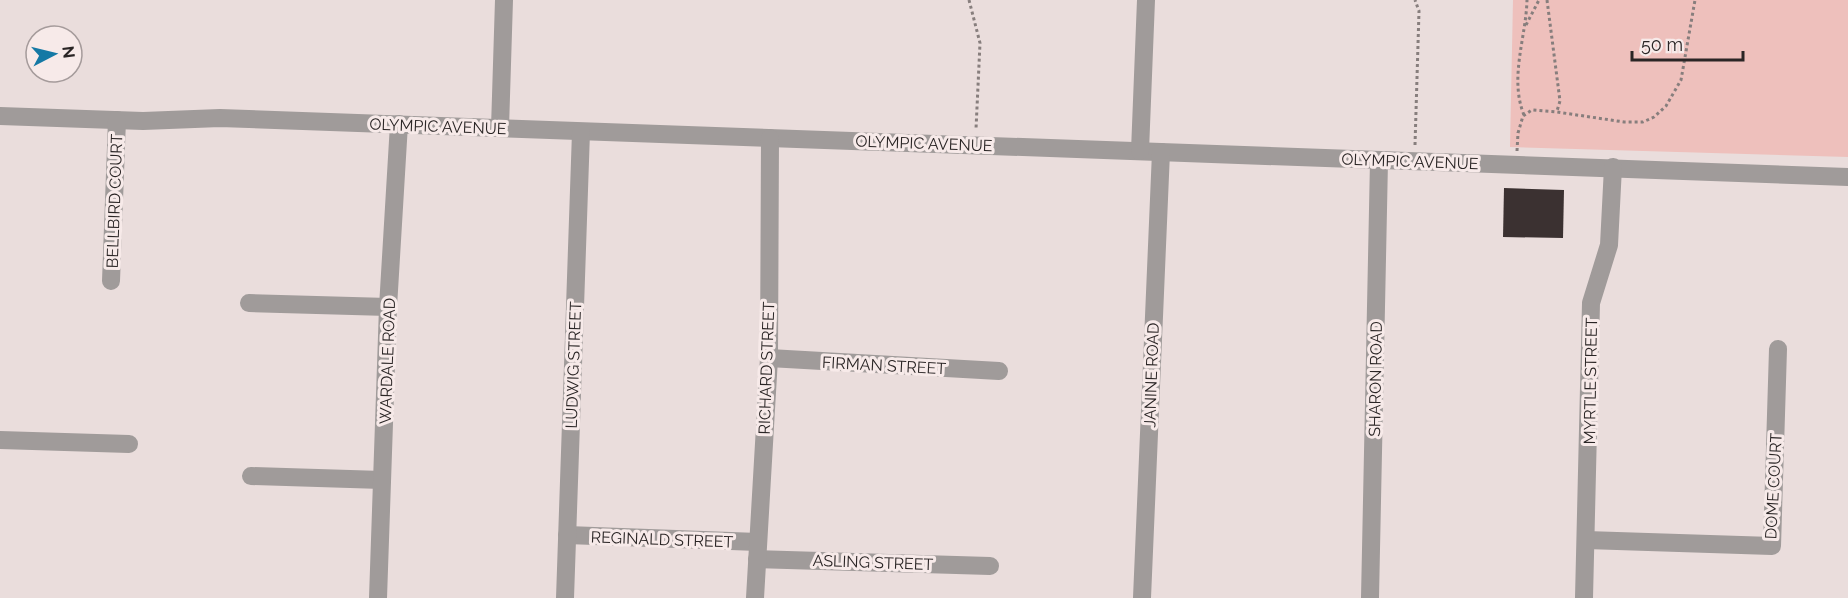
<svg xmlns="http://www.w3.org/2000/svg" width="1848" height="598" viewBox="0 0 1848 598" font-family="Raleway,sans-serif">
<rect width="100%" height="100%" fill="#eadddc"/>
<!-- green -->
<path fill="#eec0bc" d="M1513,0H1848V157L1510,147Z"/>
<!-- building -->
<path fill="#3b3131" d="M1504,188L1564,190L1563,238L1503,237Z"/>
<g fill="none" stroke-linecap="round" stroke-linejoin="round">
<!-- path -->
<g stroke="#877e7d" stroke-width="3" stroke-dasharray="3 3" stroke-linecap="butt">
<path d="M969,0L980,43L976,129"/>
<path d="M1547,0L1560,101L1557,111"/>
<path d="M1526,25L1539,0"/>
<path d="M1524,115C1509,78 1526,38 1527,0"/>
<path d="M1415,145L1419,11L1415,0"/>
<path d="M1517,151L1518,133L1523,116L1532,110L1557,112L1624,122H1643L1654,117L1666,106L1681,80L1695,0"/>
</g>
<!-- minor -->
<g stroke="#a09b9a" stroke-width="18">
<path d="M0,116L143,121L220,118L1848,177"/>
<path d="M500,128L504,0"/>
<path d="M1140,151L1146,0"/>
<path d="M111,281L117,120"/>
<path d="M249,303L388,307"/>
<path d="M769,358L999,371"/>
<path d="M0,440L129,444"/>
<path d="M251,476L382,480"/>
<path d="M567,535L758,542"/>
<path d="M1586,540L1772,546L1778,349"/>
<path d="M757,559L990,566"/>
<path d="M378,598L388,307L399,124"/>
<path d="M565,598L581,132"/>
<path d="M755,598L769,358L770,138"/>
<path d="M1142,598L1161,152"/>
<path d="M1370,598L1379,161"/>
<path d="M1584,598L1591,303L1609,245L1613,167"/>
</g>
</g>
<g text-anchor="middle" stroke-width="6" stroke-linejoin="round" paint-order="stroke">
<!-- street labels -->
<g font-size="16" fill="#2a2525" stroke="#f7eae9">
<text transform="translate(438 126) rotate(2)" y="6">OLYMPIC AVENUE</text>
<text transform="translate(924 143) rotate(2)" y="6">OLYMPIC AVENUE</text>
<text transform="translate(1410 161) rotate(2)" y="6">OLYMPIC AVENUE</text>
<text transform="translate(114 201) rotate(-88)" y="6">BELLBIRD COURT</text>
<text transform="translate(387 361) rotate(-88)" y="6">WARDALE ROAD</text>
<text transform="translate(573 365) rotate(-88)" y="6">LUDWIG STREET</text>
<text transform="translate(884 365) rotate(3)" y="6">FIRMAN STREET</text>
<text transform="translate(766 368) rotate(-88)" y="6">RICHARD STREET</text>
<text transform="translate(1151 375) rotate(-88)" y="6">JANINE ROAD</text>
<text transform="translate(1375 379) rotate(-89)" y="6">SHARON ROAD</text>
<text transform="translate(1590 381) rotate(-89)" y="6">MYRTLE STREET</text>
<text transform="translate(1773 486) rotate(-87)" y="6">DOME COURT</text>
<text transform="translate(662 539) rotate(2)" y="6">REGINALD STREET</text>
<text transform="translate(873 562) rotate(2)" y="6">ASLING STREET</text>
</g>
</g>
<!-- north arrow -->
<g transform="translate(54 54) rotate(83)"><circle r="28" fill="#f7eae9" stroke="#a59b9b" stroke-width="1.5"/>
<path d="M0-4.5L10 22L0 15L-10 22Z" fill="#1579a5"/>
<text y="-9" font-size="16" font-weight="bold" text-anchor="middle" fill="#2a2525">N</text>
</g>
<!-- scale -->
<path d="M1632 51v9h111v-9" fill="none" stroke="#2a2525" stroke-width="3"/>
<text x="1641" y="51" font-size="18" fill="#2a2525" stroke="#f7eae9" stroke-width="4.5" paint-order="stroke">50 m</text>
</svg>
